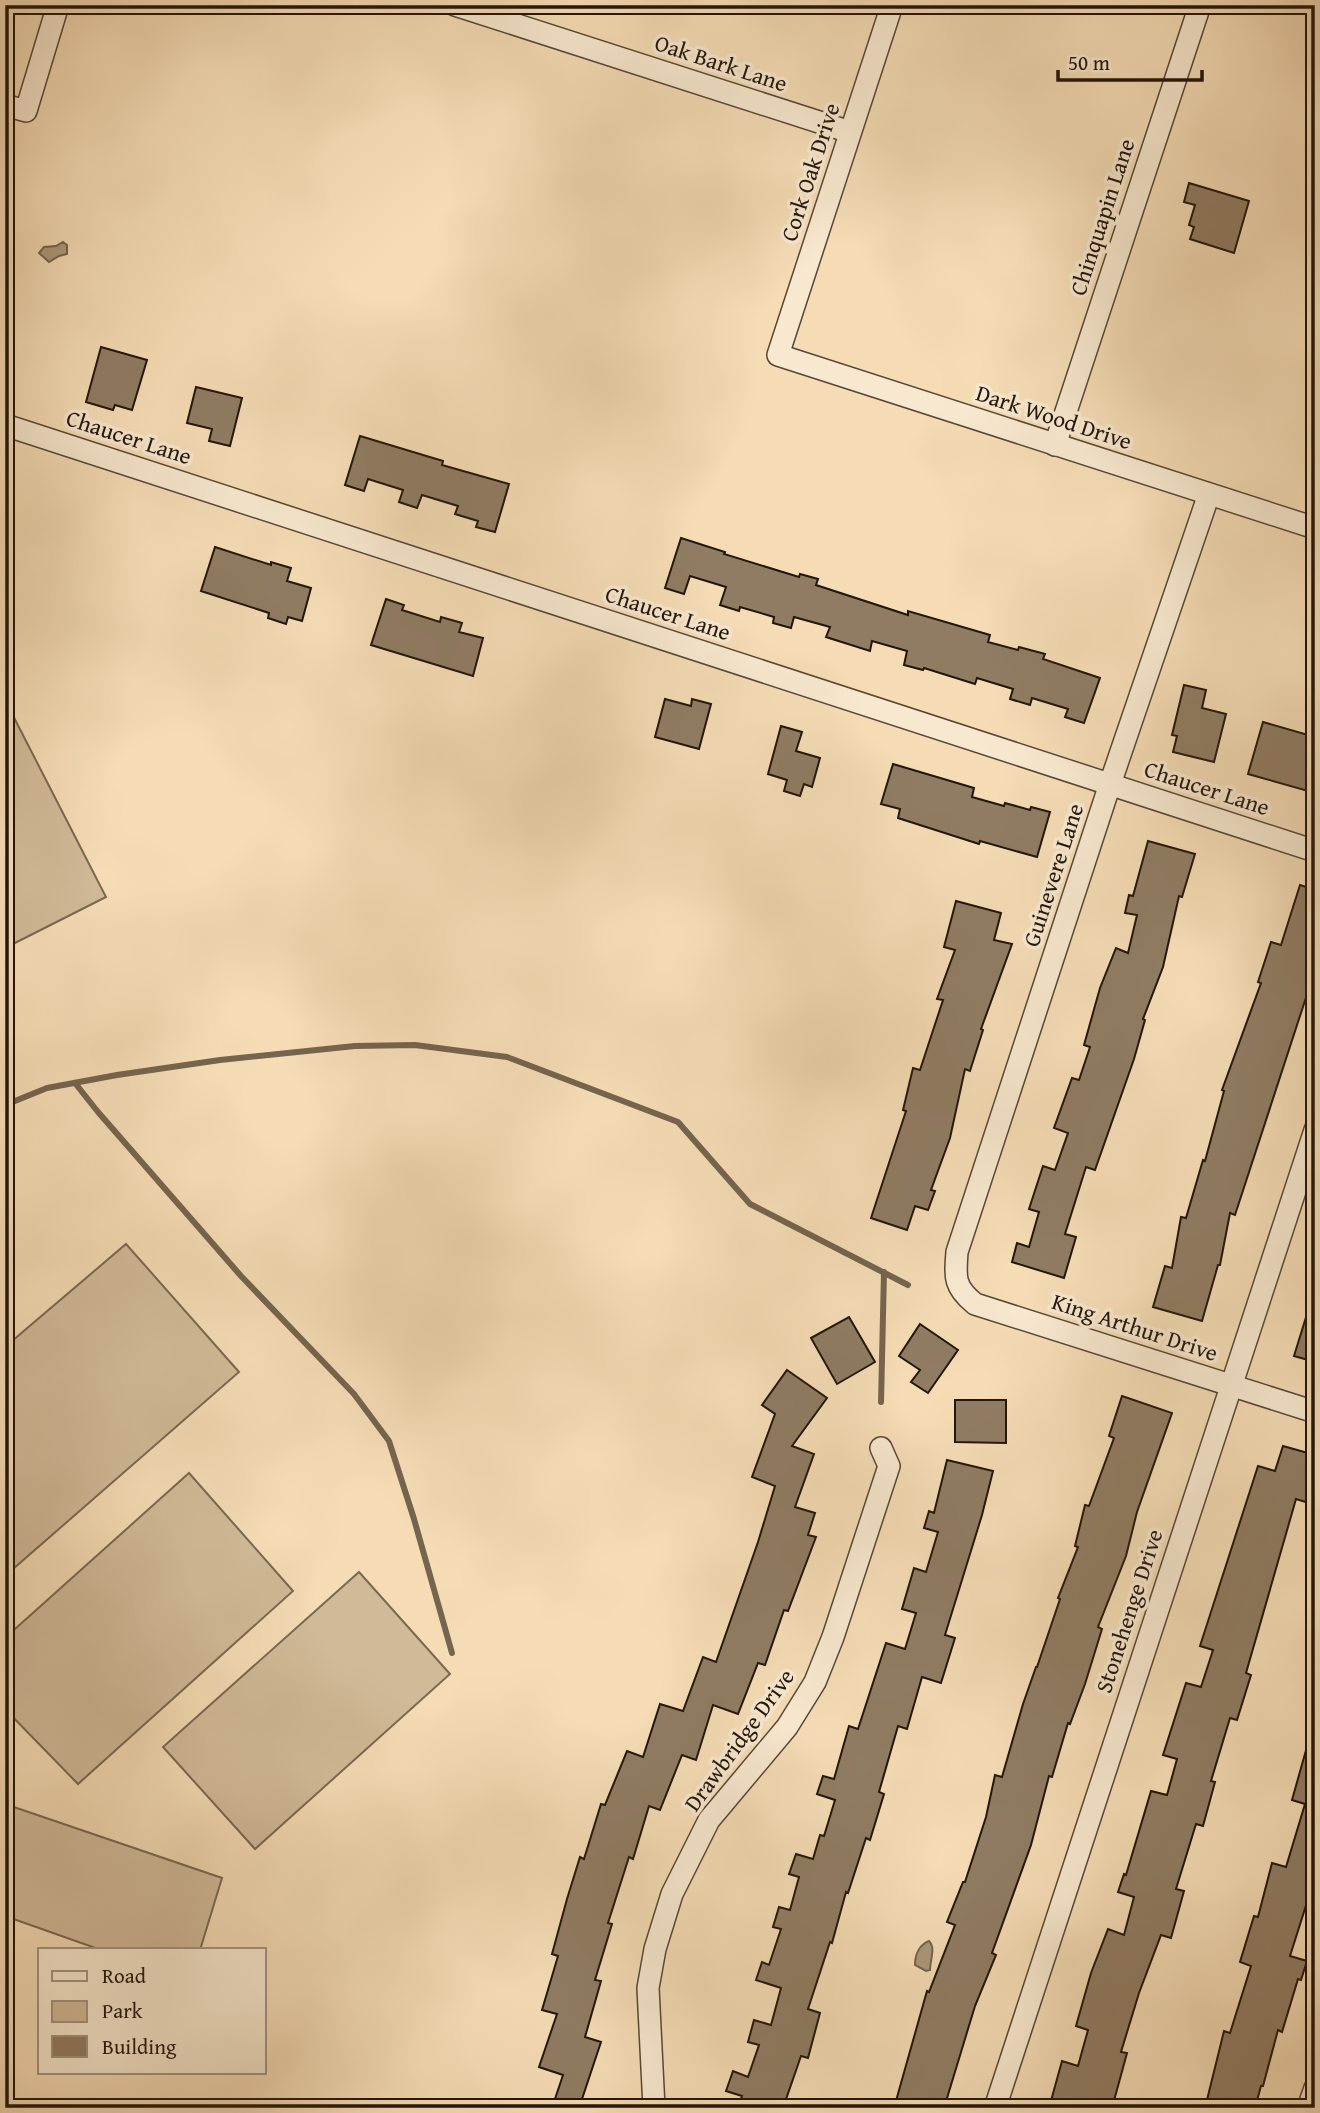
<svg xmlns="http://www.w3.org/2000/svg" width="1320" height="2113" viewBox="0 0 1320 2113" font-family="'Gentium Book Plus',serif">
<rect width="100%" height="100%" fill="#f5dcb5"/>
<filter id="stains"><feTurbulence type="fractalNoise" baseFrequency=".00286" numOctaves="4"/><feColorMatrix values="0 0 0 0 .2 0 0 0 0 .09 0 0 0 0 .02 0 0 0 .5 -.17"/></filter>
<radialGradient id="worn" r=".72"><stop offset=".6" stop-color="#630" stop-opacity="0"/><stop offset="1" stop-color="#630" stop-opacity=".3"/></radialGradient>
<!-- green -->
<g fill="#d1ba98" stroke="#7a6851" stroke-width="2">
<path d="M5,700L106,897L5,948Z"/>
<path d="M126,1244L239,1372L5,1576V1347Z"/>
<path d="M189,1473L293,1591L78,1784L5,1709V1638Z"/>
<path d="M359,1572L450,1674L255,1849L163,1747Z"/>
<path d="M5,1804L222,1878L200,1950H101L5,1916Z"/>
</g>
<!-- water -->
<g fill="#ad987b" stroke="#75644e" stroke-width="2">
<path d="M63,242L67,245V254L59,256L49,262L39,253L44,247L56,246Z"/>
<path d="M929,1941C936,1948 930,1960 930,1970L926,1971L915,1965C915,1955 919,1945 929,1941Z"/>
</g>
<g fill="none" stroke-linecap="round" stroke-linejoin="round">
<!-- stream -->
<g stroke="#75644e" stroke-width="6">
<path d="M75,1083L98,1112L241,1276L354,1394L389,1441L414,1519L452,1653"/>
<path d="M5,1105L47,1088L117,1075L220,1060L355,1046L415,1045L507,1057L678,1122L750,1204L908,1285"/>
<path d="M881,1402L884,1272"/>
</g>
</g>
<!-- building -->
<g fill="#907c63" stroke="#22150a" stroke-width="2">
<path d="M1189,183L1249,201L1234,253L1190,239L1194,227L1189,225L1195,205L1184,202Z"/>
<path d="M101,347L147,360L132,410L115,405L113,410L86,402Z"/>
<path d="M196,387L242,398L230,446L209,441L212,429L187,423Z"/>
<path d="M360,436L443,461L442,465L509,484L495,532L476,527L478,521L455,514L458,506L422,495L417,508L399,502L403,490L368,479L364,491L345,485Z"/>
<path d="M681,538L725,552L724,554L799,577L800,574L818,579L816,585L908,615V611L990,635L988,642L1018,650L1019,647L1045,654L1043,659L1100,678L1084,723L1065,717L1068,709L1032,698L1030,705L1010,699L1013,689L977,678L975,684L924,668L923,670L904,665L907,651L872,641L870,651L826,637L830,627L794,617L791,628L773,623L774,617L740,607L739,611L720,605L726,587L690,576L684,594L665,588Z"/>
<path d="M215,547L271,565V562L291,568L287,581L311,588L302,621L288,617L286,624L268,618L269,613L201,591Z"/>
<path d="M386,599L404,605L402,610L440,622L441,617L462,623L459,632L483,638L473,676L371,645Z"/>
<path d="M1184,685L1206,690L1202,708L1226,714L1214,762L1173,752L1177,736L1172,735Z"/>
<path d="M665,699L691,706L692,699L711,704L699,749L655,737Z"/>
<path d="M1263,722L1315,737V793L1248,774Z"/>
<path d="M781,726L802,732L796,751L820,758L812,787L804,784L800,796L784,791L787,780L768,774Z"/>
<path d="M893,764L974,788L972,797L1004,806L1005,803L1030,810L1031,807L1050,812L1037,857L980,841L979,844L898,818L900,809L881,804Z"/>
<path d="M1148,841L1195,854L1182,897L1179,896L1163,967L1143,1019L1145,1020L1134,1059L1095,1170L1086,1167L1065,1234L1076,1237L1064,1278L1012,1262L1017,1243L1029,1247L1039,1212L1029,1209L1043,1166L1055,1170L1068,1133L1054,1128L1072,1078L1079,1080L1090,1047L1084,1045L1100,988L1116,948L1128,953L1137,915L1125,913L1129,895L1133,896Z"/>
<path d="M1300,885L1315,890V970L1235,1215L1230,1213L1220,1265H1218L1202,1321L1153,1307L1165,1266L1172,1268L1181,1217L1186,1218L1203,1160L1205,1161L1224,1091L1222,1090L1261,983L1258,982L1271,942L1281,945Z"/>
<path d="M956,901L1001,913L994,940L1012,944L981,1029L983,1030L970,1071L965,1069L950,1138L931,1190L935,1191L928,1210L915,1206L907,1230L871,1218L906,1111L903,1110L913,1068L920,1070L943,1000L937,999L955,950L944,947Z"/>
<path d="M1311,1301H1315V1362L1294,1356Z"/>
<path d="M849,1317L875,1362L837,1384L811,1338Z"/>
<path d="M920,1324L958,1350L928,1393L911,1382L920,1370L899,1356Z"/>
<path d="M787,1370L827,1398L792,1446L814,1454L795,1507L815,1513L808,1535L816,1537L788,1611L784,1610L765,1665L758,1663L738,1714L713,1705L696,1760L682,1755L660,1810L649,1806L633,1859L629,1857L608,1923L612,1924L595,1980L601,1981L585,2037L601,2042L579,2108H552L563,2075L539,2067L557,2014L542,2010L558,1956L552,1954L567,1899L580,1857L584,1859L601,1804L605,1805L627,1751L643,1757L660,1704L683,1711L703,1657L716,1662L758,1542L775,1486L752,1477L775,1414L762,1405Z"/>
<path d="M1122,1396L1172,1413L1137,1512L1126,1556L1098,1627L1102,1629L1085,1684L1070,1724L1068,1723L1052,1777L1049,1776L1031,1845L992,1953L996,1955L975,2006L944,2108H894L927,1991L929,1992L955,1925L947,1922L963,1882H965L986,1817L995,1775L1002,1777L1023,1704L1036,1667H1037L1060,1599L1058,1598L1078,1547L1075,1546L1085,1505L1089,1506L1114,1438L1109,1436Z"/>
<path d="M955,1400H1006V1443L955,1442Z"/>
<path d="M1283,1446L1315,1455V1494L1312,1504L1296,1499L1246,1673L1251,1675L1237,1720L1230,1718L1211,1781L1215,1782L1203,1826L1196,1824L1176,1889L1184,1891L1171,1938L1161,1935L1139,1993L1121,2052L1127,2053L1112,2108H1049L1062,2061L1078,2066L1088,2030L1076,2026L1091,1973L1108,1929L1124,1935L1134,1897L1118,1892L1124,1874L1126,1875L1151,1791L1167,1795L1177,1759L1163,1755L1186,1683L1201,1687L1213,1650L1200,1646L1258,1466L1275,1471Z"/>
<path d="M947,1460L993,1471L982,1515L945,1635L955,1638L941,1683L922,1677L907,1729L898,1726L879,1792L884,1794L870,1840L866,1838L848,1893L846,1892L832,1943L830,1942L808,2009L820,2013L808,2058L801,2056L783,2108H738L742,2096L726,2091L733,2071L748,2077L759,2045L748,2042L754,2020L771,2025L781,1988L756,1980L762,1962L769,1965L781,1929L773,1927L779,1907L790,1910L799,1877L789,1874L796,1854L813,1859L820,1835L824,1836L835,1800L817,1794L823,1776L834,1779L849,1726L858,1729L886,1643L905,1649L916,1613L902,1609L914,1568L926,1572L938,1532L924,1528L929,1511L934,1513Z"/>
<path d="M1310,1736H1315V1898L1309,1896L1290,1956L1307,1961L1301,1980L1298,1979L1282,2032L1278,2030L1263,2086H1261L1255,2108H1205L1224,2031L1230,2033L1251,1966L1240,1962L1254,1916L1258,1917L1272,1863L1286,1867L1305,1804L1292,1800Z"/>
</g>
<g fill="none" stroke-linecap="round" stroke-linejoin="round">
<!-- minor casing -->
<g stroke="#574735" stroke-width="24">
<g id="minor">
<path d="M455,5L850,132"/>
<path d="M892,5L778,355L1315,528"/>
<path d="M5,105L26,111L58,5"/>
<path d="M5,425L1315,851"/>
<path d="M1055,445L1200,5"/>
<path d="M1209,494L1110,784L957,1252C955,1278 954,1287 975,1304L1315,1412"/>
<path d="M654,2108L648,1988L655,1949L672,1894L709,1820L787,1727L815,1682L833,1637L889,1466L881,1448"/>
<path d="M995,2108L1315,1130"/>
<path d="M1308,2108L1315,2088"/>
</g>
</g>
<!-- minor -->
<use href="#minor" stroke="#f8e8cf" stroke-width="21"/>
</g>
<g text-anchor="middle" stroke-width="7" stroke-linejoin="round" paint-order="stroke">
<!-- street labels -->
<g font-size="23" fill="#22150a" stroke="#f8e8cf">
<text transform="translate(721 63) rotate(18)" y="8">Oak Bark Lane</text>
<text transform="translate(810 172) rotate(-72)" y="8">Cork Oak Drive</text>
<text transform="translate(1102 217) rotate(-72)" y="8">Chinquapin Lane</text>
<text transform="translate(1054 417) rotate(18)" y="8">Dark Wood Drive</text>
<text transform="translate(129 437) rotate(18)" y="8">Chaucer Lane</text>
<text transform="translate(668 613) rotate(18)" y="8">Chaucer Lane</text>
<text transform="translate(1207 788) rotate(18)" y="8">Chaucer Lane</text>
<text transform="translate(1053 875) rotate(-72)" y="8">Guinevere Lane</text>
<text transform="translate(1135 1327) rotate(18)" y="8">King Arthur Drive</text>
<text transform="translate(1129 1611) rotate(-72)" y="8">Stonehenge Drive</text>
<text transform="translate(739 1740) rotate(-54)" y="8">Drawbridge Drive</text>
</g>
</g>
<!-- margin -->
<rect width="1320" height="2113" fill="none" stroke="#f5dcb5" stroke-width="28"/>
<rect x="7" y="7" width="1306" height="2099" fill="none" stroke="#22150a" stroke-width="3.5"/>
<rect x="14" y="14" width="1292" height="2085" fill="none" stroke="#22150a" stroke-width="2"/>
<!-- legend -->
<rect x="38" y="1948" width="228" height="126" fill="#f8e8cf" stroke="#a29480" stroke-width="2"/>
<rect x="52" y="1971" width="35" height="10" fill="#f8e8cf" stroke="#a29480" stroke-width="2"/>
<text x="102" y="1983" font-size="21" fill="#22150a">Road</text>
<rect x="52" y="2001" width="35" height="21" fill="#d1ba98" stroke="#a29480" stroke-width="2"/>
<text x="102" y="2018" font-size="21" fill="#22150a">Park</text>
<rect x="52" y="2036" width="35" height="21" fill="#907c63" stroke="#a29480" stroke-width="2"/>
<text x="102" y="2054" font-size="21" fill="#22150a">Building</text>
<!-- scale -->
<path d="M1058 70v10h144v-10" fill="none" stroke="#22150a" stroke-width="3.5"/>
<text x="1068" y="70" font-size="21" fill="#22150a" stroke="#f8e8cf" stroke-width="5" paint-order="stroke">50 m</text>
<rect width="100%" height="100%" filter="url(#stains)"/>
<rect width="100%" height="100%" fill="url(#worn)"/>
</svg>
